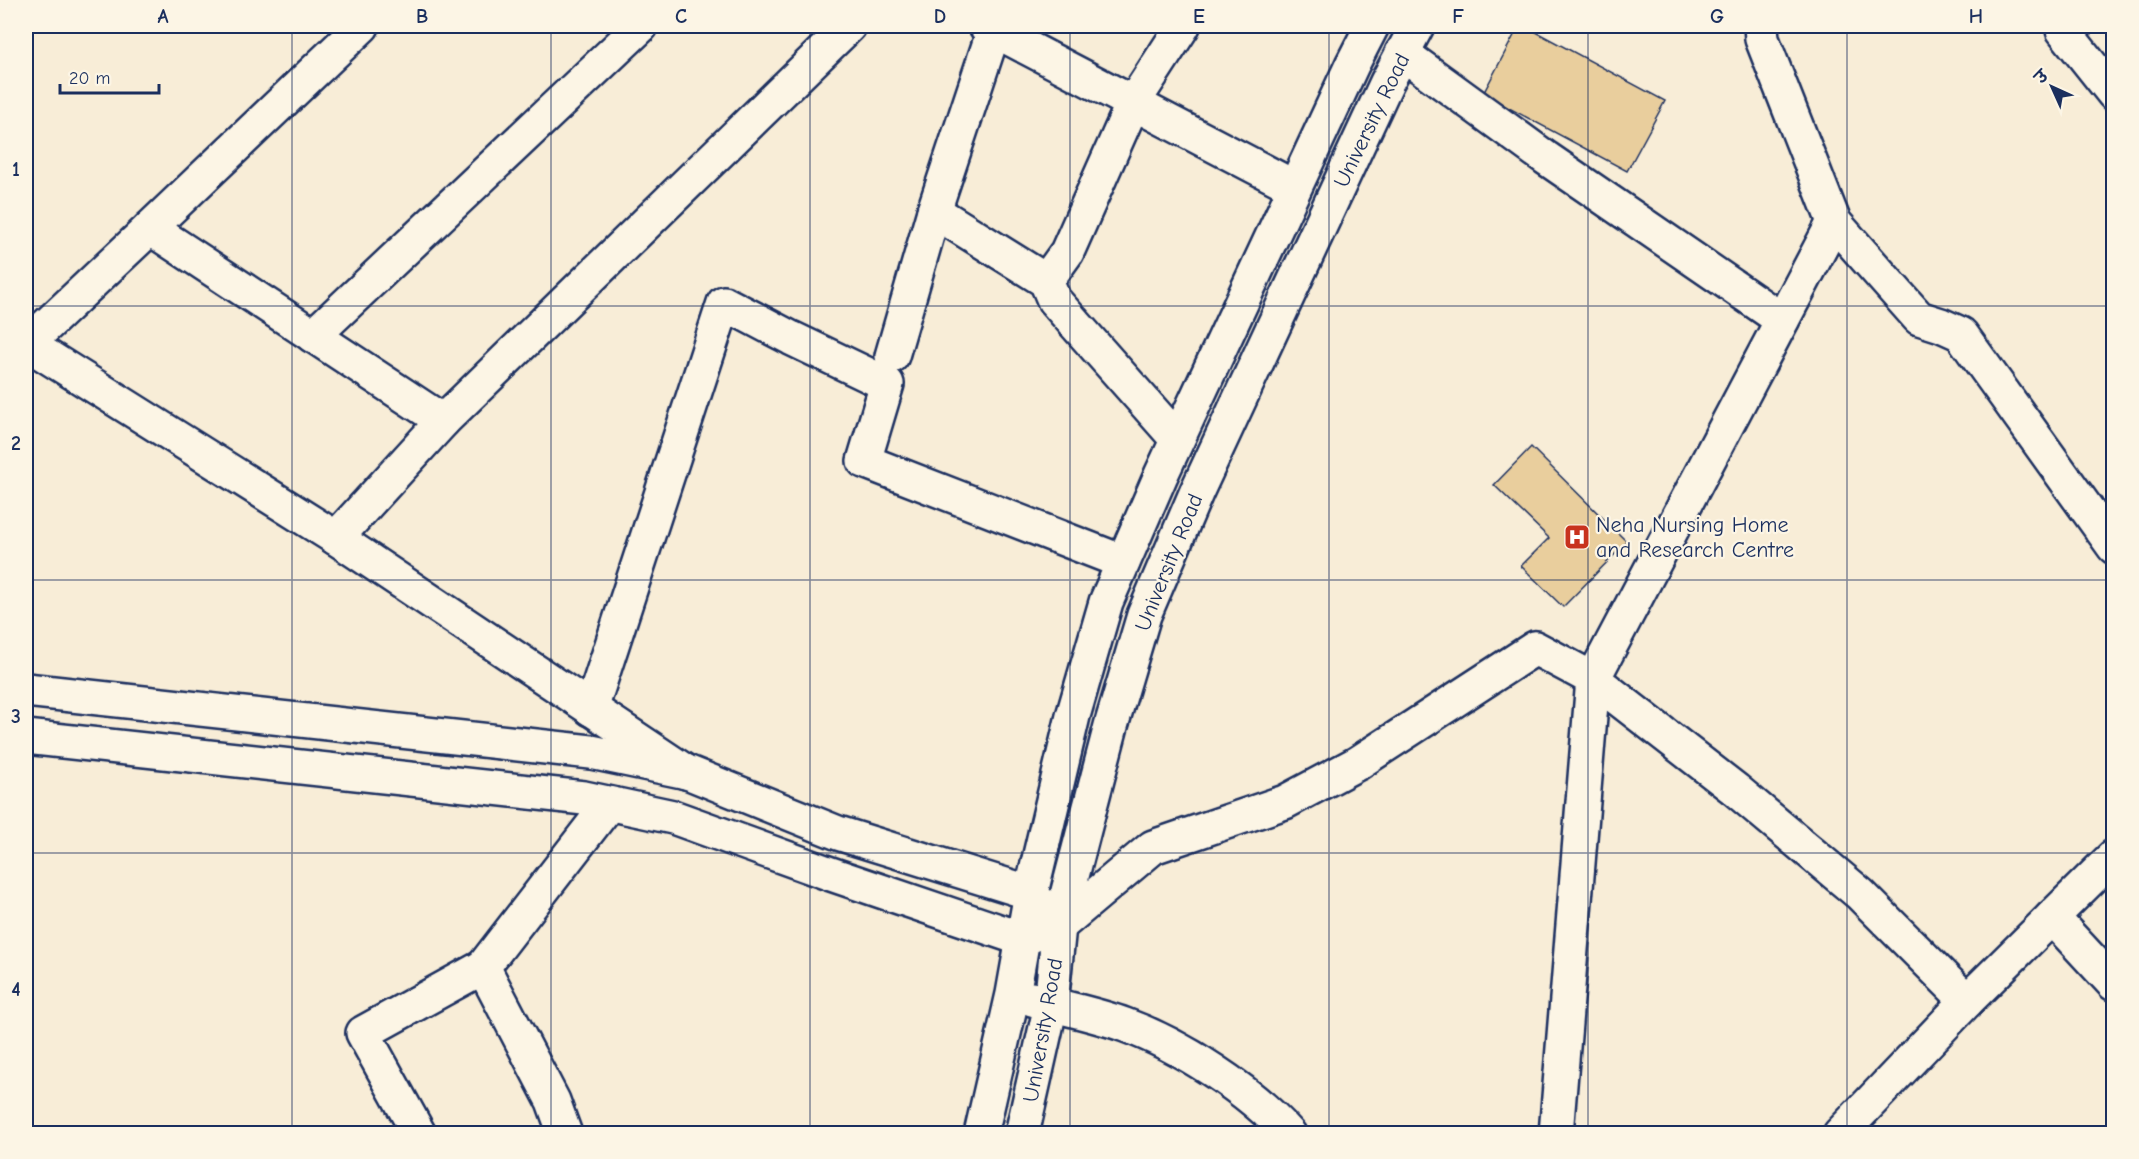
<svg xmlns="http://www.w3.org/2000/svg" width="2139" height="1159" viewBox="0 0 2139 1159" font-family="'Comic Neue','Playpen Sans Deva',sans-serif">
<rect width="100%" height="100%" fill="#f8edd7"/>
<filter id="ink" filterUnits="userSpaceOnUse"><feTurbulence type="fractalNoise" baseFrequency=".0167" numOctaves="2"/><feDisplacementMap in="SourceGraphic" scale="12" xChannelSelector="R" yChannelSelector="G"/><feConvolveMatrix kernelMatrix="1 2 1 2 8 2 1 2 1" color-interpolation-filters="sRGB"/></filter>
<g filter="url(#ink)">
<!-- building -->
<g fill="#e9ce9d" stroke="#1b2f5e" stroke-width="1.5">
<path d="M1519,26H1525L1665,101L1627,171L1483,94Z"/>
<path d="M1531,447L1627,542L1563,607L1521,566L1549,538L1494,485Z"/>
</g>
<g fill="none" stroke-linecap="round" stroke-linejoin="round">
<!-- minor casing -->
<g stroke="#1b2f5e" stroke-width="38">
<g id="minor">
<path d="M362,26L150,228L443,421L849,26"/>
<path d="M986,26L1294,187"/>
<path d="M2063,30L2114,94"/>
<path d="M1402,53L1546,158L1782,320"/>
<path d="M934,211L1046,281L1054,300L1177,439"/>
<path d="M1834,222L1919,318L1941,325L1961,334L2114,547"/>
<path d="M1046,281L1067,252L1133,103L1183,26"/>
<path d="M313,336L641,26"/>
<path d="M26,343L336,538L686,772"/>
<path d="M27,344L150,228"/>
<path d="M892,356L934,211L994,30"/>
<path d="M336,538L443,421"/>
<path d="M591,709L724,303L791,338L887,384L864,461L1123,562"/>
<path d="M2052,917L2114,984"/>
<path d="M1059,926L1153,847L1285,802L1358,763L1535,648L1593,679L1736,790L1860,894L1967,1001"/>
<path d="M1032,999C1062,1008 1095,1014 1125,1025C1180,1045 1250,1090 1289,1134"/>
<path d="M419,1134L363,1033L483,967"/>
<path d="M565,1134L553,1101L483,967L609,804"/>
<path d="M981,1134L1013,994L1031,893L1073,716L1106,602L1161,475L1352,65L1372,26"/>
<path d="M1022,1134L1051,1005L1059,926L1111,726L1144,615L1197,491L1387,82L1417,26"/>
<path d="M1556,1134L1593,679L1834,222L1762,39L1761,26"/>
<path d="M1840,1134L1967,1001L2114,856"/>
</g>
</g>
<!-- major casing -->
<g stroke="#1b2f5e" stroke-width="38">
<path id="major" d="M26,690L591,752L687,772L838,833L1031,893L1059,926L1022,939L828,873L673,817L584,798L26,737"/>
</g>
<!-- minor -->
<use href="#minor" stroke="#fcf5e5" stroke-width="33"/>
<!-- major -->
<use href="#major" stroke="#fcf5e5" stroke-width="33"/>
</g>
</g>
<!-- grid -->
<path fill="none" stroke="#1b2f5e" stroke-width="1.5" stroke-opacity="0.55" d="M292,26V1134M551,26V1134M810,26V1134M1070,26V1134M1329,26V1134M1588,26V1134M1847,26V1134M26,306H2114M26,580H2114M26,853H2114"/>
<!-- icons -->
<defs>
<g id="hospital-square" transform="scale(1.35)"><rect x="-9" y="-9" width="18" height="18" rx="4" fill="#c8321e" stroke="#fcf5e5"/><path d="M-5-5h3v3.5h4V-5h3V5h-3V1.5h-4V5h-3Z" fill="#fff"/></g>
</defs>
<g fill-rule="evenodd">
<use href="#hospital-square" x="1577" y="537"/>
</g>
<g text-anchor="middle" stroke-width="4.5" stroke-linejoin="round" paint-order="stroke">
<!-- street labels -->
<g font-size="22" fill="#1b2f5e" stroke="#fcf5e5">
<text transform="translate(1371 120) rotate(-64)" y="8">University Road</text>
<text transform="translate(1168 562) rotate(-68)" y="8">University Road</text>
<text transform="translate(1042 1030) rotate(-80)" y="8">University Road</text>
</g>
<!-- poi labels -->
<g font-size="22" fill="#1b2f5e" stroke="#fcf5e5" text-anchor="start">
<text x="1596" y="532">Neha Nursing Home<tspan x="1596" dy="25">and Research Centre</tspan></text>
</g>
</g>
<!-- margin -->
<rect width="2139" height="1159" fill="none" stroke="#fcf5e5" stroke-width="66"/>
<!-- north arrow -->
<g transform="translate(2052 87) rotate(315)" stroke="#fcf5e5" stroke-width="4.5" paint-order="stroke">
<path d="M0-4.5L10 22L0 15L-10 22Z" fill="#1b2f5e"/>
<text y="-9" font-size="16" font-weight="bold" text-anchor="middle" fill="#1b2f5e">उ</text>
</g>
<!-- scale -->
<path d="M60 84v9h99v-9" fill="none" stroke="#1b2f5e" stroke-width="3"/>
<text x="69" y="84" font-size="18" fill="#1b2f5e" stroke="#fcf5e5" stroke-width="4.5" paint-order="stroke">20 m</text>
<rect x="33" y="33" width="2073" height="1093" fill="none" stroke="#1b2f5e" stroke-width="2"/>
<g font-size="20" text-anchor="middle" font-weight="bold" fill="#1b2f5e">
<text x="163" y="23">A</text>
<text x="422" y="23">B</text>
<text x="681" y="23">C</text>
<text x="940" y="23">D</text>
<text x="1199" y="23">E</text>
<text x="1458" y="23">F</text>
<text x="1717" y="23">G</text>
<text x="1976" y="23">H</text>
<text x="16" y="176">1</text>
<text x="16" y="450">2</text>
<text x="16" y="723">3</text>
<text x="16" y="996">4</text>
</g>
</svg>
